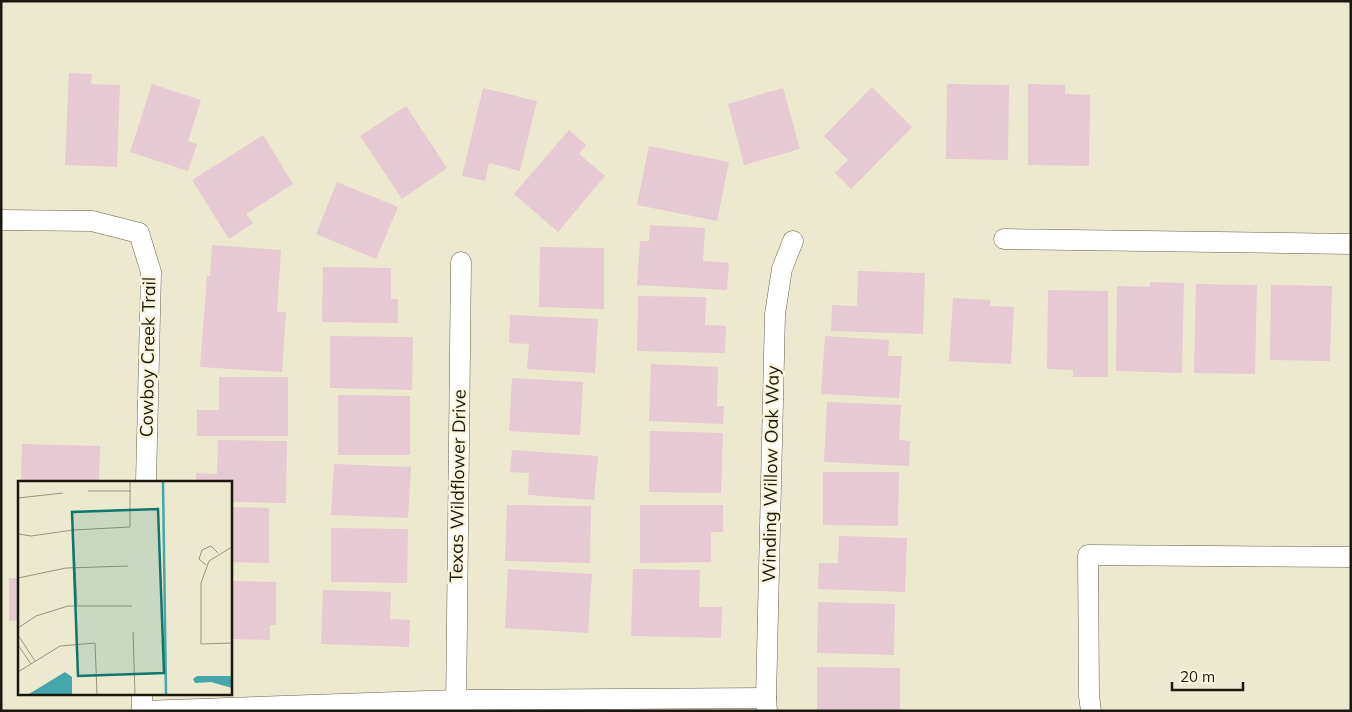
<svg xmlns="http://www.w3.org/2000/svg" width="1352" height="712" viewBox="0 0 1352 712" font-family="Mulish,sans-serif">
<rect width="100%" height="100%" fill="#ede9d0"/>
<!-- building -->
<g fill="#e5c9d3">
<path d="M69,73L92,74L91,84L120,85L117,167L65,165Z"/>
<path d="M152,84L201,100L188,141L197,144L188,171L130,152Z"/>
<path d="M947,84L1009,85L1008,160L946,159Z"/>
<path d="M1028,84L1065,85V94L1090,95L1089,166L1028,165Z"/>
<path d="M872,87L912,127L851,189L835,173L848,160L824,136Z"/>
<path d="M483,88L537,101L520,171L489,163L485,181L462,176Z"/>
<path d="M783,88L800,149L744,165L728,104Z"/>
<path d="M406,106L447,168L402,199L360,136Z"/>
<path d="M569,130L586,145L579,154L605,176L558,232L514,194Z"/>
<path d="M263,135L293,184L246,214L253,223L229,239L192,180Z"/>
<path d="M649,146L729,162L717,221L637,205Z"/>
<path d="M337,182L398,207L376,259L316,234Z"/>
<path d="M650,225L705,228L703,261L729,263L727,290L637,285L640,241H649Z"/>
<path d="M212,245L281,250L277,312H286L282,372L200,367L207,276H210Z"/>
<path d="M540,247L604,248V309L539,307Z"/>
<path d="M323,267L391,268V299H398V323L322,322Z"/>
<path d="M858,271L925,273L923,334L831,331L832,305L857,306Z"/>
<path d="M1150,282L1184,283L1182,373L1116,371L1117,286L1150,287Z"/>
<path d="M1196,284L1257,285L1255,374L1194,373Z"/>
<path d="M1271,285L1332,286L1330,361L1270,360Z"/>
<path d="M1048,290L1108,291V377H1073V370L1047,369Z"/>
<path d="M638,296L706,297L705,325L726,326L725,353L637,351Z"/>
<path d="M953,298L990,300V306L1014,307L1011,364L949,361Z"/>
<path d="M510,315L598,319L595,373L527,369L529,344L509,343Z"/>
<path d="M330,336L413,337L412,390L330,388Z"/>
<path d="M825,336L889,340L888,356H902L899,398L821,394Z"/>
<path d="M651,364L718,367L717,406H724L723,424L649,421Z"/>
<path d="M219,377H288V436H197V410H219Z"/>
<path d="M512,378L583,382L580,435L509,431Z"/>
<path d="M338,395L410,396V455H338Z"/>
<path d="M827,402L901,405L899,440L910,441L909,466L824,462Z"/>
<path d="M650,431L723,433L721,493L649,492Z"/>
<path d="M218,440L287,441L286,503L230,502V482H196V473L217,474Z"/>
<path d="M22,444L100,446L99,482H21Z"/>
<path d="M512,450L598,456L594,500L528,495L529,473L510,472Z"/>
<path d="M334,464L411,467L408,518L331,515Z"/>
<path d="M823,472H899L898,526L823,525Z"/>
<path d="M507,505L591,506L590,563L505,561Z"/>
<path d="M640,505H723V532H711V562L640,563Z"/>
<path d="M230,507L269,508V563L230,562Z"/>
<path d="M331,528L408,529L407,583L331,582Z"/>
<path d="M839,536L907,538L905,592L818,589L819,563H838Z"/>
<path d="M508,569L592,574L588,633L505,628Z"/>
<path d="M633,569L700,570L699,607H722L721,638L631,636Z"/>
<path d="M9,578H19V620L9,621Z"/>
<path d="M230,581L276,582V625H270V640L230,639Z"/>
<path d="M323,590L391,592L390,619L410,620L409,647L321,644Z"/>
<path d="M818,602L895,604L894,655L817,653Z"/>
<path d="M817,667L900,668V711H817Z"/>
</g>
<g fill="none" stroke-linecap="round" stroke-linejoin="round">
<!-- minor casing -->
<g stroke="#65624c" stroke-width="21">
<g id="minor">
<path d="M1,220L92,221L139,233L151,272L146,482"/>
<path d="M1004,239L1351,244"/>
<path d="M142,711V693"/>
<path d="M143,711L455,700L766,698"/>
<path d="M456,711L461,262"/>
<path d="M767,711L766,698L775,314L782,269L793,241"/>
<path d="M1091,711L1089,696L1088,555L1351,557"/>
</g>
</g>
<!-- minor -->
<use href="#minor" stroke="#fff" stroke-width="20"/>
</g>
<g text-anchor="middle" stroke-width="5" stroke-linejoin="round" paint-order="stroke">
<!-- street labels -->
<g font-size="18" fill="#1a180f" stroke="#faf6dd">
<text transform="translate(148 357) rotate(-89)" y="6">Cowboy Creek Trail</text>
<text transform="translate(771 474) rotate(-89)" y="6">Winding Willow Oak Way</text>
<text transform="translate(458 486) rotate(-89)" y="6">Texas Wildflower Drive</text>
</g>
</g>
<!-- overview -->
<g transform="translate(18 481)">
<rect width="214" height="214" fill="#ede9d0"/>
<path d="M47,191L54,196V213H11ZM179,195H214V207L193,201L177,202L175,198Z" fill="#43a7ab"/>
<path fill="none" stroke="#43a7ab" stroke-width="2.5" d="M145,0L148,213"/>
<path fill="none" stroke="#999583" stroke-width="1" d="M70,10H113M0,17L45,12M55,49L59,124M0,53L13,55L55,49L112,46V0M214,66L191,80L183,102V163L214,162M188,84L181,78L184,69L193,65L200,72M0,97L48,87L110,85M0,147L18,135L50,125H114M115,151L117,213M0,154L17,180M0,164L13,183M0,191L42,165L77,162L79,213"/>
<path fill="#0f766e" fill-opacity="0.15" stroke="#0f766e" stroke-width="2.5" d="M140,28L146,192L60,195L54,31Z"/>
<rect width="214" height="214" fill="none" stroke="#1a180f" stroke-width="2.5"/>
</g>
<!-- border -->
<rect width="1352" height="712" fill="none" stroke="#1a180f" stroke-width="5"/>
<!-- scale -->
<path d="M1172 682v8h71v-8" fill="none" stroke="#1a180f" stroke-width="2.5"/>
<text x="1180" y="682" font-size="15" fill="#1a180f" stroke="#faf6dd" stroke-width="4" paint-order="stroke">20 m</text>
</svg>
